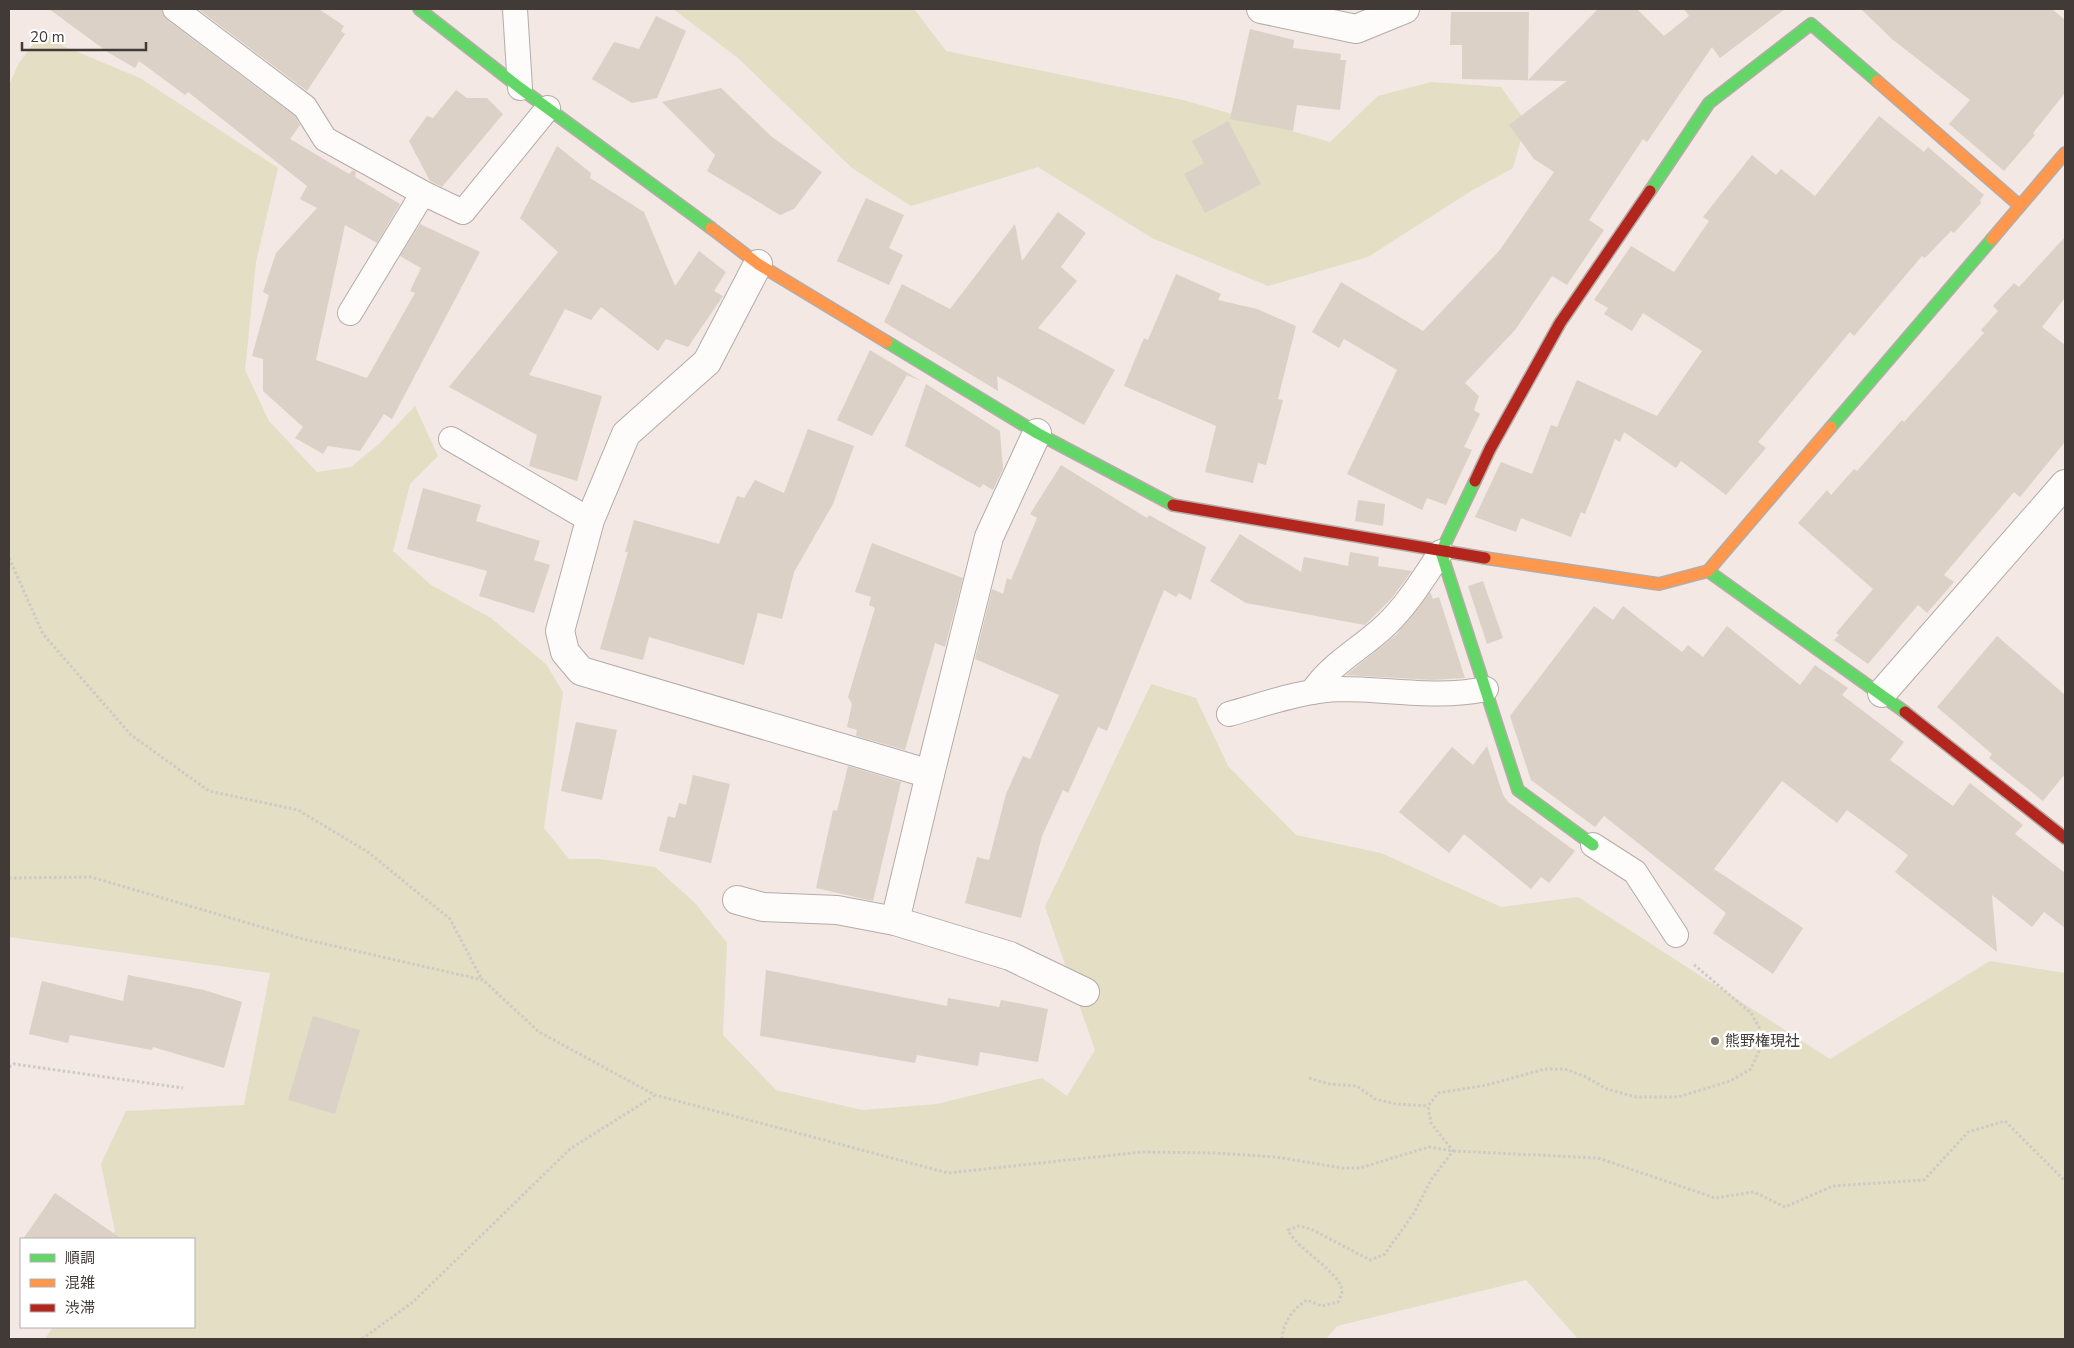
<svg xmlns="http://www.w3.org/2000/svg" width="2074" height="1348" viewBox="0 0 2074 1348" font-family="'Nunito Sans','Noto Sans JP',sans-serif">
<rect width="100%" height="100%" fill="#f3e8e3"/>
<!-- green -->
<g fill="#e3dec4">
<path d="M673,9H914L946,51L1183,100L1330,142L1378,96L1431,82L1501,87L1526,122L1513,168L1471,191L1368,257L1268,286L1152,238L1038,167L911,206L852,168L738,58Z"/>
<path d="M43,31L63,46L140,78L278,168L256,262L245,370L269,421L317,472L351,467L380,443L415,406L438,456L410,484L393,551L431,585L491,618L546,664L563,692L544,828L569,859H599L655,867L695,903L727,943L723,1035L776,1090L862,1110L937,1104L1042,1078L1067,1096L1095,1050L1045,907L1151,684L1196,698L1228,766L1296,835L1381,853L1501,907L1578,897L1830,1059L1990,961L2065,973V1339H1578L1526,1280L1337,1326L1326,1339H45L53,1327H194V1239H110L115,1231L101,1164L126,1111L244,1105L270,973L9,937V85L19,63Z"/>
</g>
<!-- building -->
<g fill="#dbd1c7">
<path d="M49,9H161L167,20L295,116L300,125L290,139L349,174L353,170L356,172L355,177L400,204L377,243L345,225L316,360L367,378L415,293L410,291L421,268L400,256L420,224L480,252L392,419L384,414L360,451L328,446L323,454L295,438L303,427L263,391V359L252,356L269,295L263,292L276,253L317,208L300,199L307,186L188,92L185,95L139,61L135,68L109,53Z"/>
<path d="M198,9H319L344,26L341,31L345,34L307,91Z"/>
<path d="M1598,9H1637L1664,36L1689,16L1684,9H1785L1720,58L1712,47L1647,142L1643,139L1589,220L1604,230L1567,285L1552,276L1515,330L1465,383L1479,396L1474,410L1480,414L1464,447L1472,450L1446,505L1427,498L1422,510L1347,474L1397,370L1344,339L1339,348L1312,332L1341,282L1423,331L1499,251L1554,172L1534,159L1509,125L1567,81L1462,79V45H1450L1451,12H1529L1528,80Z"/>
<path d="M1861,9H2052L2065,20V93L2033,133L2035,135L2004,171L1949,124L1970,100L1892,39Z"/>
<path d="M656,16L686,31L657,98L632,103L592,79L614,42L639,49Z"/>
<path d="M1250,29L1294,40L1293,48L1341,54L1340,60H1346L1340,110L1297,105L1293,131L1230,119Z"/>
<path d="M721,88L772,137L822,172L794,209L780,215L707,171L715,155L662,102Z"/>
<path d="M456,90L467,98H487L503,114L442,187L430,181L409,141L427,116L433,118Z"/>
<path d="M1879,116L1924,152L1928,147L1984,195L1980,200L1981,203L1954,233L1951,231L1925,258L1922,256L1854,336L1850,332L1758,442L1766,448L1726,495L1681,461L1676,468L1624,432L1620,442L1615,439L1585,514L1581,512L1571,537L1521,518L1516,532L1475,517L1501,462L1532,474L1551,425L1557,427L1577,380L1657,416L1702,351L1643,313L1632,331L1604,314L1608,308L1594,300L1631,246L1674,272L1709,221L1703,217L1752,155L1776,175L1781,169L1815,196Z"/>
<path d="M1228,121L1261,184L1205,213L1184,174L1204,163L1192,141Z"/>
<path d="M557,146L591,173L590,178L644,212L675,286L699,251L726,272L714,291L723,296L688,347L666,339L658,351L601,307L591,320L565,309L529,375L602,396L577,481L529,466L537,435L449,387L558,252L520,218Z"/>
<path d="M866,198L904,215L889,248L903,255L889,285L837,261Z"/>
<path d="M1058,212L1086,233L1061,267L1077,281L1038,328L1115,370L1084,425L997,376L998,391L884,322L902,284L950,309L1015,224L1022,261Z"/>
<path d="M2065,237V298L2042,327L2065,345V442L2020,497L2014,492L1944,575L1954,582L1927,613L1918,605L1868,664L1834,640L1839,635L1836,633L1873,589L1798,523L1827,490L1831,495L1854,469L1857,471L1902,420L1904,422L1984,333L1981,330L1998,311L1993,306L2014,283L2019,287Z"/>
<path d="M1176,274L1221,294L1218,300L1257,309L1296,326L1278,399L1283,400L1266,465L1258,463L1253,483L1205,472L1216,426L1124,386L1144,338L1148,340Z"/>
<path d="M870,350L921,381L907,375L872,436L837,420Z"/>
<path d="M926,384L1000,431L1003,469L993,490L983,484L980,488L905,446Z"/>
<path d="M808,429L854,446L833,504L794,572L782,619L758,613L744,665L649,637L643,660L600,649L628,552H625L634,520L719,544L737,496L744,498L755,480L784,493Z"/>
<path d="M1061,465L1147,518L1149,515L1206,547L1191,600L1179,593L1176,597L1164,590L1107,731L1098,727L1068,793L1063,790L1042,836L1021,918L965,903L977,857L989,860L1006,794L1023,756L1030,759L1059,695L975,659L992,589L1003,594L1007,578L1011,580L1037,518L1030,514Z"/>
<path d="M423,488L481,505L476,521L540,541L534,560L550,565L534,613L479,596L487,571L407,549Z"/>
<path d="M1358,500L1385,504L1383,526L1355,521Z"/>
<path d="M1240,534L1301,572L1304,557L1348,566L1350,552L1379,557L1378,566L1412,571L1391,599L1365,625L1246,603L1210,581Z"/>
<path d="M872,543L963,578L945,647L935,643L905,750L856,736L857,730L847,727L852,704L848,697L875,608L869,605L871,597L855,592Z"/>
<path d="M1483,581L1503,638L1487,644L1468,586Z"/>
<path d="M1430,592L1433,599L1439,597L1465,678L1432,680L1346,675L1396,635Z"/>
<path d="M1594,606L1613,620L1623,606L1682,652L1688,645L1703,657L1727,626L1800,685L1815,665L1848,688L1842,695L1904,742L1890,760L1953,806L1970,783L2023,825L2015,834L2065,873V928L2044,912L2032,927L1992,895L1997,952L1895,872L1908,855L1847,810L1837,823L1782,781L1714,869L1803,928L1773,974L1713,933L1726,913L1604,816L1595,827L1531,780L1510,716Z"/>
<path d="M1997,636L2065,695V774L2043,801L1989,758L1992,754L1937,707Z"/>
<path d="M576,722L617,730L602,800L561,791Z"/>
<path d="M1487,746L1503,795L1508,802L1575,851L1549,883L1541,877L1531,889L1464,834L1449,853L1399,812L1452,747L1473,765Z"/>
<path d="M848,766L901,782L873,901L816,888L833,810L837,811Z"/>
<path d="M693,775L730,784L711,863L659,851L668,816L675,818L679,803L686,805Z"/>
<path d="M766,970L947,1006L948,998L999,1007L1001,1000L1048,1009L1038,1062L980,1052L978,1066L917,1055L915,1063L760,1036Z"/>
<path d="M128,975L204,990L242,1002L224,1068L153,1047L152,1050L70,1035L68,1043L29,1034L42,981L123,1001Z"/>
<path d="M313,1016L360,1030L335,1114L288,1100Z"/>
<path d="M55,1193L122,1239H23Z"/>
</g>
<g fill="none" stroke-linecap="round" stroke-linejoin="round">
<!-- lane casing -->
<g stroke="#b4aca8" stroke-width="26">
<g id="lane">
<path d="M175,9L305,107L325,139L423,193L463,212L548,108"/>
<path d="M515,9L520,88"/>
<path d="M350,313L423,193"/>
<path d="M451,439L590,520"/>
<path d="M1312,692C1330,664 1362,648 1386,625C1408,604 1424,577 1441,552"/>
<path d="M1229,714C1265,704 1303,690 1341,689C1389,689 1438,699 1486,689"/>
<path d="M1593,845L1635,872L1676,935"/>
</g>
</g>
<!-- street casing -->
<g stroke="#b4aca8" stroke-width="30">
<g id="street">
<path d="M1261,9L1356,29L1405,9"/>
<path d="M758,264L707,362L626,434L590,520L560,631L565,652L581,671L930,774L989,537L1037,433"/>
<path d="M1882,693L2065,484"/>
<path d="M737,900L763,907L837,910L895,921L1010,956L1085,992"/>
<path d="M895,921L930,774"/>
</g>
</g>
<!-- fast casing -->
<g stroke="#b4aca8" stroke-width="14">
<g id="fast">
<path d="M419,9L520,88L711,228"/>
<path d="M1650,191L1709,103L1811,24L1877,81"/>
<path d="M887,342L1037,433L1173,505"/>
<path d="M1831,427L1992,239"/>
<path d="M1475,481L1441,552L1518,790L1593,845"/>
<path d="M1708,571L1905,712"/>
</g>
</g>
<!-- slow casing -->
<g stroke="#b4aca8" stroke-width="14">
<g id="slow">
<path d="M1877,81L2020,206"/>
<path d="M711,228L758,264L887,342"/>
<path d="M1992,239L2065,153"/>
<path d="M1485,558L1659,584L1708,571L1831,427"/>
</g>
</g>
<!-- jam casing -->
<g stroke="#b4aca8" stroke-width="14">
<g id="jam">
<path d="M1475,481L1490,449L1560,323L1650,191"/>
<path d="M1173,505L1485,558"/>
<path d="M1905,712L2065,838"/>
</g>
</g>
<!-- path -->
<g stroke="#cdcac6" stroke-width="3" stroke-dasharray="2.5 2.5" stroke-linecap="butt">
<path d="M9,558L43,634L131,735L209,791L298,810L368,852L450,919L482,980"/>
<path d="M9,878L91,877L299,938L483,980L539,1032L655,1095L948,1173L1142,1152L1214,1153L1276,1157L1342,1168H1360L1429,1147L1453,1151L1598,1158L1715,1198L1754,1192L1785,1207L1833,1186L1924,1180L1968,1132L2005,1121L2065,1181"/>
<path d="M9,1067L14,1064L183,1088"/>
<path d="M1309,1078L1329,1084L1357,1086L1375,1099L1396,1104L1428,1106"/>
<path d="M362,1339L413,1302L570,1149L654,1096"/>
<path d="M1282,1339C1283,1322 1293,1309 1307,1300L1322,1306L1338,1302C1339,1299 1342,1294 1342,1291C1341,1272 1297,1250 1288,1230L1299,1226L1311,1229L1370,1260L1384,1255L1414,1213L1431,1180L1453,1151L1431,1123L1428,1106L1438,1093L1487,1085L1545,1069H1565L1584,1076L1607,1089L1636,1097H1678L1730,1081L1751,1069L1761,1047L1760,1029L1751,1013L1692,963"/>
</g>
<!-- lane -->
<use href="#lane" stroke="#fdfcfb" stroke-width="24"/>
<!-- street -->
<use href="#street" stroke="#fdfcfb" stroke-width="28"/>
<!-- fast -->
<use href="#fast" stroke="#63d668" stroke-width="11"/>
<!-- slow -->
<use href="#slow" stroke="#ff974d" stroke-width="11"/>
<!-- jam -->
<use href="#jam" stroke="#b3261e" stroke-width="11"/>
</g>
<!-- markers -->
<circle fill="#7f7773" stroke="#fff" stroke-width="2" cx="1715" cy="1041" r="5"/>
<g text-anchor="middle" stroke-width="5" stroke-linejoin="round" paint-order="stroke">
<!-- poi labels -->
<g font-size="15" fill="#413a36" stroke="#fff" text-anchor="start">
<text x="1725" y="1046">熊野権現社</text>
</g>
</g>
<!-- border -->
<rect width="2074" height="1348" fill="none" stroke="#413a36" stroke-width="20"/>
<!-- legend -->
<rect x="20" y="1238" width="175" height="90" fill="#ffffff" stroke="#b3b0af"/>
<rect x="30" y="1254" width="25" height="8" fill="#63d668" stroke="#b3b0af"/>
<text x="65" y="1263" font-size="15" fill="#413a36">順調</text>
<rect x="30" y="1279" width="25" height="8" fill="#ff974d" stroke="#b3b0af"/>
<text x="65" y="1288" font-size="15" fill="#413a36">混雑</text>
<rect x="30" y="1304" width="25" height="8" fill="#b3261e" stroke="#b3b0af"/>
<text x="65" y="1313" font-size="15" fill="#413a36">渋滞</text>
<!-- scale -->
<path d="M22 42v8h124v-8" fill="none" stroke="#413a36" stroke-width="2.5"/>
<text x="30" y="42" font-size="15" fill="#413a36" stroke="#ffffff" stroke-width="4" paint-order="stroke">20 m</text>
</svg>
